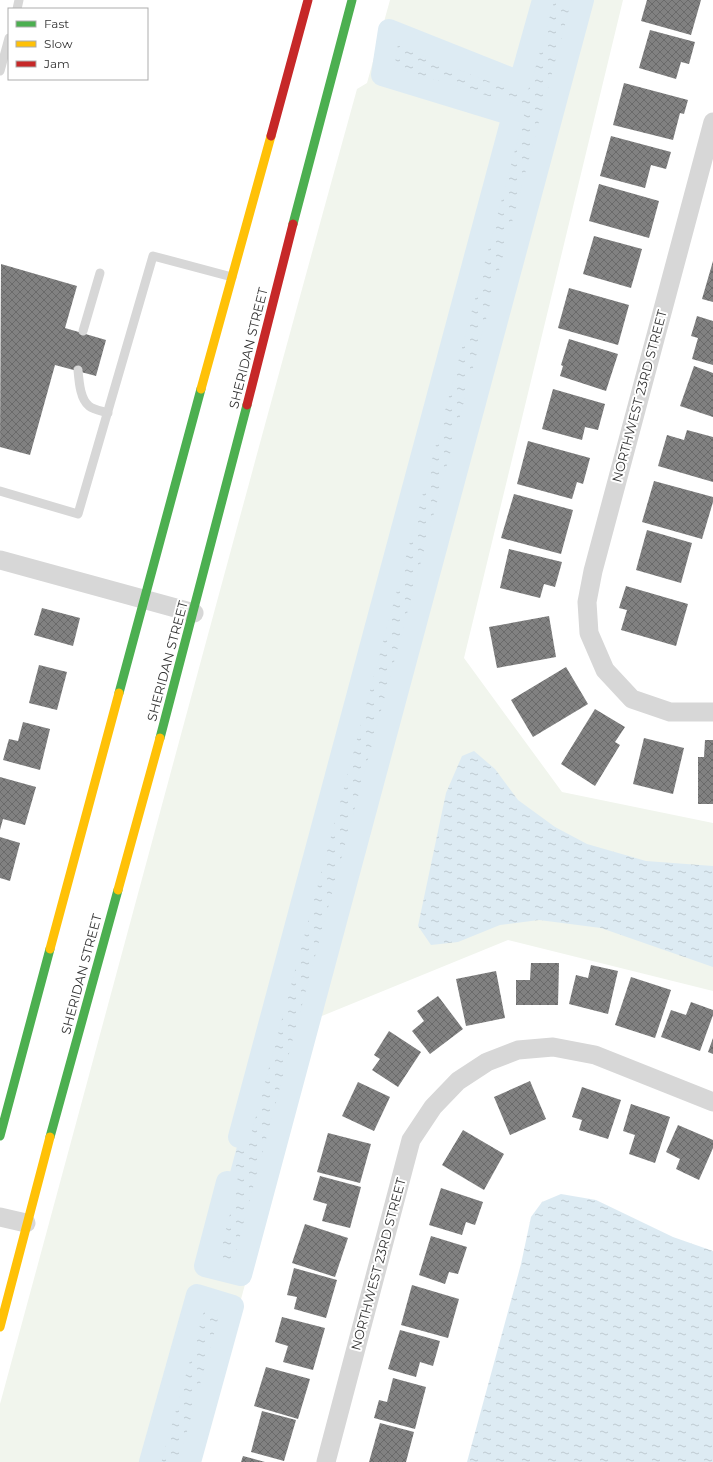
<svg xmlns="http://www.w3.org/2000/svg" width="713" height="1462" viewBox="0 0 713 1462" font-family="Montserrat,sans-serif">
<defs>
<pattern id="water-ripples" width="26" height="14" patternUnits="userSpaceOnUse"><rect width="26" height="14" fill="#ddebf3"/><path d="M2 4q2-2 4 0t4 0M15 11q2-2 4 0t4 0" fill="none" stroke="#becad1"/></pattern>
<pattern id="building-cross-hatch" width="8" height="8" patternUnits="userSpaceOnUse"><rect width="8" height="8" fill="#818181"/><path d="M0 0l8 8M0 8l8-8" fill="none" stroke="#6a6a6a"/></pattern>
</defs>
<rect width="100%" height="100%" fill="#fff"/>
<!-- green -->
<path fill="#f1f5ed" d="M390,0H623L464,658L562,792L713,823V991L508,940L317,1018L197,1462H0V1404C119,966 236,527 357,89L367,83Z"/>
<!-- water -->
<g fill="url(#water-ripples)">
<path d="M543,0H583L241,1275L205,1266L513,115L382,75L389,30L520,81Z"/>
<path d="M474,751L495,769L518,800L555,827L587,844L646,861L713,866V967L601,928L539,920L500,925L458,942L431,945L418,926L446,793L462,756Z"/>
<path d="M561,1194L596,1200L673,1237L713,1251V1462H467L521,1264L531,1217L542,1202Z"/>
<path d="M197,1295L233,1306L190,1462H150Z"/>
</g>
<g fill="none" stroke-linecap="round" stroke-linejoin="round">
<!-- canal -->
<g stroke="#ddebf3" stroke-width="22">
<path d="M239,1137L513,115L382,75L389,30L520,82L543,0"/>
<path d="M227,1182L205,1266L241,1275L583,0"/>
<path d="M150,1462L197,1295L233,1306L190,1462"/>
</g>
</g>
<!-- building -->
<g fill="url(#building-cross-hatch)">
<path d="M647,0H701L691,35L641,21Z"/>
<path d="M650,30L695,42L689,64L681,62L676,79L639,68Z"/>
<path d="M624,83L688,100L684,114L680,113L673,140L613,125Z"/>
<path d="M611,136L671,152L666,169L651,165L645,188L600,176Z"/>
<path d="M599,184L659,201L649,238L589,221Z"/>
<path d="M594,236L642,249L631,288L583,274Z"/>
<path d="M713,261V302L702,299Z"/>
<path d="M1,264L77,286L65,328L106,340L96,376L55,365L30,455L0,447Z"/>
<path d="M569,288L629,305L618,345L558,328Z"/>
<path d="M697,316L713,321V365L692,359L698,338L691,336Z"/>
<path d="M569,339L618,354L606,391L560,376L563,366L561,365Z"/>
<path d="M694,366L713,373V417L680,406Z"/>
<path d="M553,389L605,404L598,430L585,427L582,440L542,429Z"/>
<path d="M687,430L713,437V482L658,466L667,435L684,440Z"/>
<path d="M528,441L590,458L583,484L577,482L572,499L517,484Z"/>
<path d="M654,481L713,497V502L702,539L642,522Z"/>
<path d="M514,494L573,510L561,554L501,538Z"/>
<path d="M647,530L692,543L681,583L636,570Z"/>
<path d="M509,549L562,562L555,587L544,584L540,598L500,588Z"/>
<path d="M626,586L688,604L676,646L621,630L627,610L619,608Z"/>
<path d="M42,608L80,618L73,646L34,635Z"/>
<path d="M549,616L556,657L497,668L489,627Z"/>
<path d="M39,665L67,672L57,710L29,703Z"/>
<path d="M566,667L588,704L533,737L511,700Z"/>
<path d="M595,709L625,727L615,742L620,745L595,786L561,764Z"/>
<path d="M23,722L50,729L40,770L3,760L9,739L18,741Z"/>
<path d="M644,738L684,748L673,794L633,784Z"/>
<path d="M705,740H713V804H698V757H704Z"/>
<path d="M0,777L36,787L25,825L3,819L0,830Z"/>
<path d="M0,837L20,843L10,881L0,878Z"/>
<path d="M531,963H559L558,1005H516V980H530Z"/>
<path d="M591,965L618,971L608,1014L569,1004L576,975L588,978Z"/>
<path d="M496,971L505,1018L466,1026L456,979Z"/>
<path d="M631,977L671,990L655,1038L615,1025Z"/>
<path d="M438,996L463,1029L430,1054L412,1031L424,1021L417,1011Z"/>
<path d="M691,1002L713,1010V1015L700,1051L661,1037L671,1010L686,1015Z"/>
<path d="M389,1031L421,1052L398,1087L372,1070L380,1059L374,1055Z"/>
<path d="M713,1038V1054L708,1052Z"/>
<path d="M530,1081L546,1119L510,1135L494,1097Z"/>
<path d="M358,1082L390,1097L374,1131L342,1116Z"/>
<path d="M582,1087L621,1100L608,1139L579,1130L582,1120L572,1117Z"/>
<path d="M631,1104L670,1117L655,1163L629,1154L635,1135L623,1131Z"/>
<path d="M678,1125L713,1140V1148L699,1180L676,1169L680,1159L666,1152Z"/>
<path d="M463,1130L504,1154L484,1190L442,1165Z"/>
<path d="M328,1133L371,1144L360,1183L317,1172Z"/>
<path d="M320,1176L361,1187L350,1228L322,1221L327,1204L313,1200Z"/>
<path d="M441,1188L483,1202L475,1225L466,1222L462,1235L429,1225Z"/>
<path d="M305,1224L348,1238L335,1277L292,1263Z"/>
<path d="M431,1236L467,1247L458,1274L449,1272L445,1284L419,1275Z"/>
<path d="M294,1268L337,1280L326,1318L294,1309L297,1297L287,1295Z"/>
<path d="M412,1285L459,1299L448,1338L401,1325Z"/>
<path d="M282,1317L325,1328L313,1370L283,1362L288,1346L275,1342Z"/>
<path d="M400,1330L440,1341L433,1366L420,1362L416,1377L388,1369Z"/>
<path d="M266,1367L310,1379L298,1419L254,1406Z"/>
<path d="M393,1378L426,1387L415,1429L374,1418L379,1400L387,1402Z"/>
<path d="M262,1411L296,1420L284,1461L251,1452Z"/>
<path d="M380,1423L414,1432L406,1462H369Z"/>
<path d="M243,1456L265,1462H241Z"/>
</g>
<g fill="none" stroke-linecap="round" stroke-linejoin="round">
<!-- lane -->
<g stroke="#d7d7d7" stroke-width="9">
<path d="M17,9L19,0"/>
<path d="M0,71L9,38"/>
<path d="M83,331L100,273"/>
<path d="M78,370C79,381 80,399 89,406C94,410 102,411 108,413"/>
<path d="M0,491L78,514L153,256L232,277"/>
</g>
<!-- street -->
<g stroke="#d7d7d7" stroke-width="19">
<path d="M713,122L593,571L587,602L589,633L605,670L632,699L670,712H713"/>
<path d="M0,560L194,613"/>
<path d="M0,1217L26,1223"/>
<path d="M326,1462L411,1140L433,1107L458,1081L487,1062L518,1050L553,1047L595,1055L713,1102"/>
</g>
<!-- fast -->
<g stroke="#4caf50" stroke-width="9">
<path d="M293,224L352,0"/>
<path d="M119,693L201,389"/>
<path d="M160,738L247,405"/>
<path d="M0,1136L50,949"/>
<path d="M50,1137L118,890"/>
</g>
<!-- slow -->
<g stroke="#ffc107" stroke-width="9">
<path d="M201,389L271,136"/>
<path d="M118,890L160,738"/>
<path d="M50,949L119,693"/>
<path d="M0,1327L50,1137"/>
</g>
<!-- jam -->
<g stroke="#c62828" stroke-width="9">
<path d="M271,136L308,0"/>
<path d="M247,405L293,224"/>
</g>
</g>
<g text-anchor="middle" stroke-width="4" stroke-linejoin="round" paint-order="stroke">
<!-- street labels -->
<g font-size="13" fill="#333" stroke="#fff">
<text transform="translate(248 348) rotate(-76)" y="5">SHERIDAN STREET</text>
<text transform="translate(639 396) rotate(-75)" y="5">NORTHWEST 23RD STREET</text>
<text transform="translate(167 661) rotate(-75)" y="5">SHERIDAN STREET</text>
<text transform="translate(81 974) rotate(-75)" y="5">SHERIDAN STREET</text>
<text transform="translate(378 1264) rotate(-75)" y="5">NORTHWEST 23RD STREET</text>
</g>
</g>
<!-- legend -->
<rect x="8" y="8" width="140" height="72" fill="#ffffff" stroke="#adadad"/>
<rect x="16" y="21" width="20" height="6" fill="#4caf50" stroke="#adadad"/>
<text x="44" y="28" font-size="12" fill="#333333">Fast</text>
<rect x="16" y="41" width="20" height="6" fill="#ffc107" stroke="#adadad"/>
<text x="44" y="48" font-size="12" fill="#333333">Slow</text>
<rect x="16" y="61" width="20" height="6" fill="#c62828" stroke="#adadad"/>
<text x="44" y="68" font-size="12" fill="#333333">Jam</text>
</svg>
